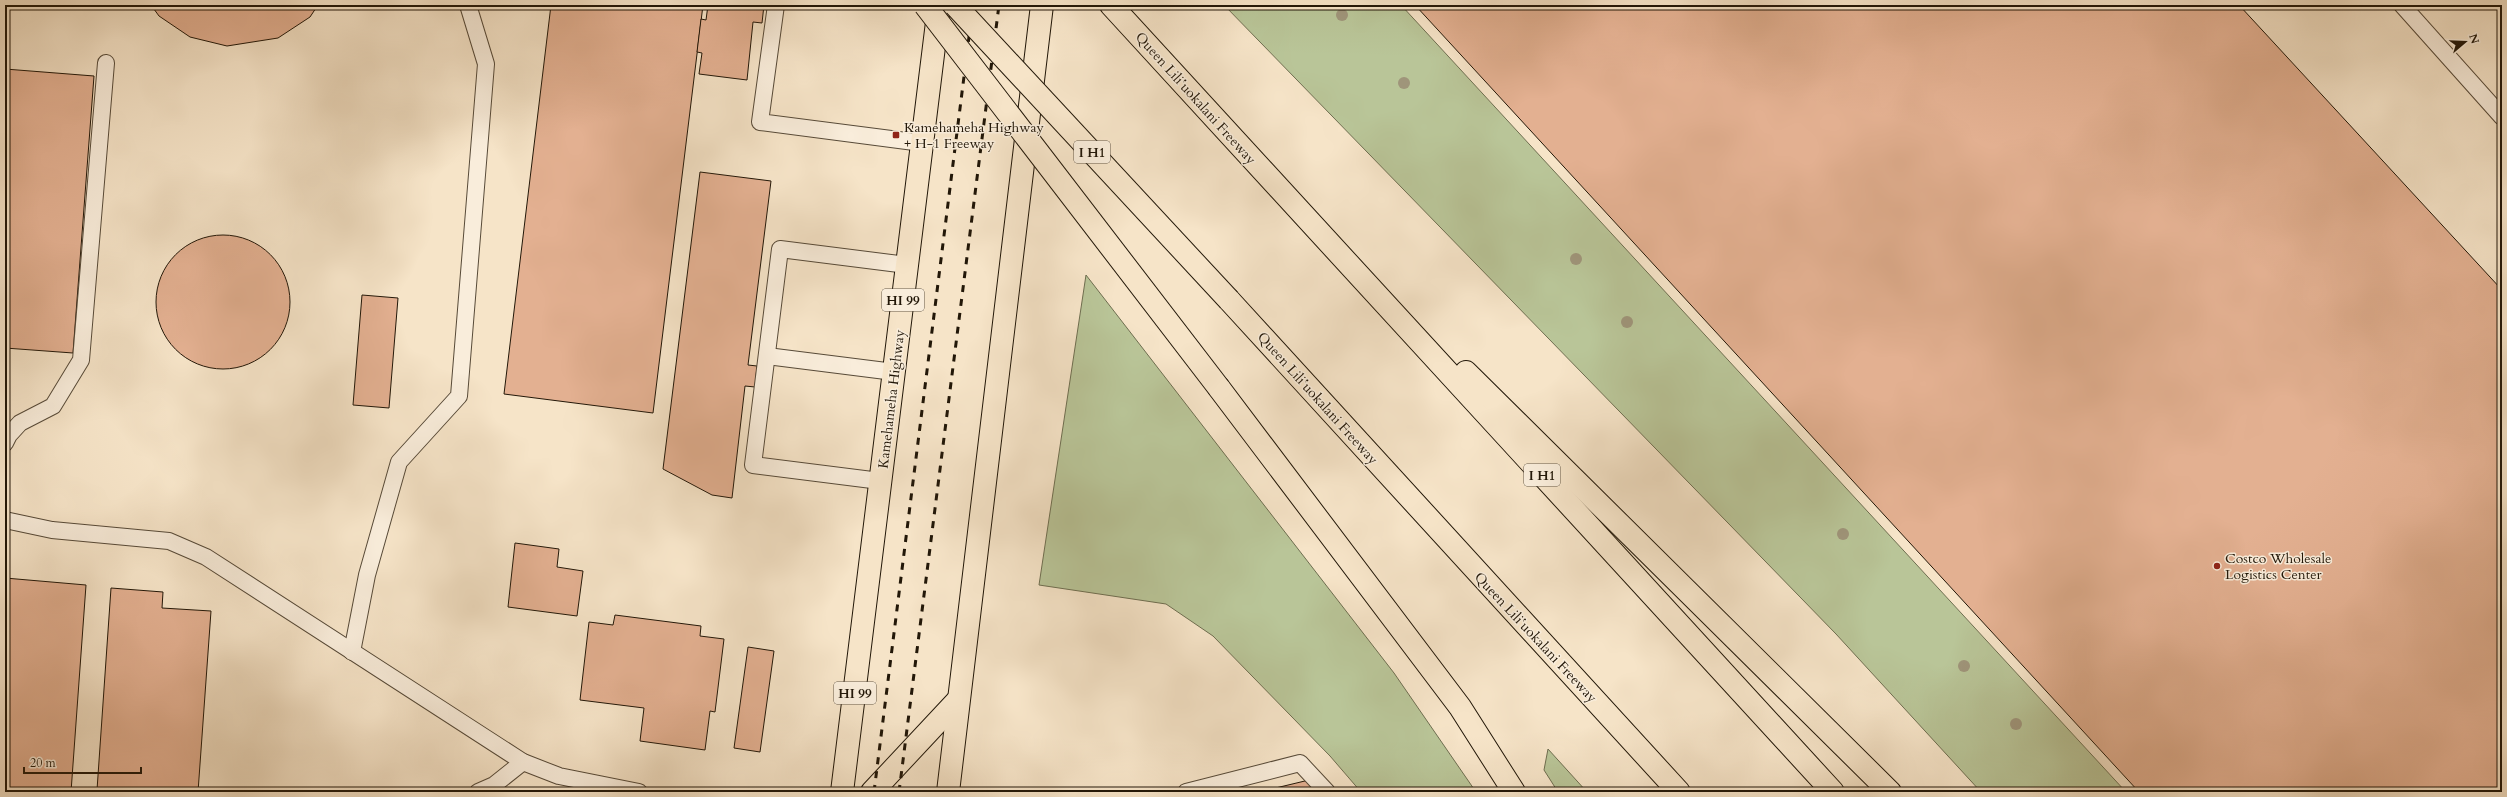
<svg xmlns="http://www.w3.org/2000/svg" width="2507" height="797" viewBox="0 0 2507 797" font-family="Cardo,serif">
<rect width="100%" height="100%" fill="#f6e4c8"/>
<filter id="stains"><feTurbulence type="fractalNoise" baseFrequency=".005" numOctaves="4"/><feColorMatrix values="0 0 0 0 .2 0 0 0 0 .09 0 0 0 0 .02 0 0 0 .5 -.17"/></filter>
<radialGradient id="worn" r=".72"><stop offset=".6" stop-color="#630" stop-opacity="0"/><stop offset="1" stop-color="#630" stop-opacity=".3"/></radialGradient>
<!-- green -->
<g fill="#b9c598" stroke="#6e6e50">
<path d="M1224,5H1401L2126,792H1981L1836,634Z"/>
<path d="M1086,275L1394,673L1476,792H1361L1330,756L1213,636L1166,604L1039,585Z"/>
<path d="M1548,749L1587,792H1558L1544,770Z"/>
</g>
<!-- building -->
<g fill="#e3b091" stroke="#221708">
<path d="M151,5H318L310,17L278,38L227,46L190,37L159,16Z"/>
<path d="M551,5H703L653,413L504,394Z"/>
<path d="M708,5H764L762,23L753,22L747,80L699,74L702,53L697,52L701,19L706,20Z"/>
<path d="M1415,5H2239L2502,290V792H2139Z"/>
<path d="M5,69L94,76L73,353L5,348Z"/>
<path d="M700,172L771,181L748,365L757,366L755,387L745,386L732,498L712,495L663,469Z"/>
<circle cx="223" cy="302" r="67"/>
<path d="M362,295L398,298L389,408L353,405Z"/>
<path d="M515,543L559,549L557,567L583,571L577,616L508,607Z"/>
<path d="M5,578L86,585L71,792H5Z"/>
<path d="M111,588L163,592L162,608L211,611L198,792L97,790Z"/>
<path d="M615,615L701,626L700,636L724,639L715,712L710,711L705,750L640,741L644,708L580,700L589,622L613,625Z"/>
<path d="M748,647L774,651L760,752L734,748Z"/>
<path d="M1309,780L1312,792H1259Z"/>
</g>
<g fill="none" stroke-linecap="round" stroke-linejoin="round">
<!-- service casing -->
<g stroke="#574a38" stroke-width="18">
<g id="service">
<path d="M776,5L760,122L922,143"/>
<path d="M2402,5L2502,117"/>
<path d="M767,356L894,372"/>
<path d="M5,443L9,435L20,423L53,406L81,360L106,63"/>
<path d="M880,481L753,465L780,249L907,265"/>
<path d="M5,520L52,530L169,541L206,557L523,762L559,776L639,792"/>
<path d="M352,652L367,575L399,462L459,396L486,64L468,5"/>
<path d="M478,792L494,785L523,762"/>
<path d="M1186,792L1300,763L1327,792"/>
</g>
</g>
<!-- primary casing -->
<g stroke="#221708" stroke-width="24">
<g id="primary">
<path d="M842,792L939,6"/>
<path d="M872,792L958,700"/>
<path d="M948,792L1042,5"/>
</g>
</g>
<!-- motorway casing -->
<g stroke="#221708" stroke-width="24">
<g id="motorway">
<path d="M1111,5L1833,792"/>
<path d="M1229,300L1679,792"/>
<path d="M1466,372L1890,792"/>
<path d="M1219,388L1460,707L1514,792"/>
</g>
</g>
<!-- service -->
<use href="#service" stroke="#f9eddb" stroke-width="16"/>
<!-- primary -->
<use href="#primary" stroke="#f6e4c8" stroke-width="22"/>
<!-- motorway -->
<use href="#motorway" stroke="#f6e4c8" stroke-width="22"/>
<!-- rail -->
<g stroke="#221708" stroke-width="3" stroke-dasharray="7 7" stroke-linecap="butt">
<path d="M874,792L973,5"/>
<path d="M899,792L999,5"/>
</g>
<!-- motorway-bridge casing -->
<g stroke="#221708" stroke-width="24" stroke-linecap="butt">
<g id="motorway-bridge">
<path d="M925,5L1219,388"/>
<path d="M955,5L1229,300"/>
</g>
</g>
<!-- motorway-bridge -->
<use href="#motorway-bridge" stroke="#f6e4c8" stroke-width="22"/>
</g>
<!-- trees -->
<g fill="#9f957a">
<circle cx="1342" cy="15" r="6"/>
<circle cx="1404" cy="83" r="6"/>
<circle cx="1576" cy="259" r="6"/>
<circle cx="1627" cy="322" r="6"/>
<circle cx="1843" cy="534" r="6"/>
<circle cx="1964" cy="666" r="6"/>
<circle cx="2016" cy="724" r="6"/>
</g>
<!-- markers -->
<g fill="#8f2418" stroke="#f9eddb" stroke-width="1.5">
<rect x="892" y="131" width="8" height="8" rx="2"/>
<circle cx="2217" cy="566" r="4"/>
</g>
<g text-anchor="middle" stroke-width="3" stroke-linejoin="round" paint-order="stroke">
<!-- shield labels -->
<g fill="#f9eddb" stroke="#625747" stroke-width="1">
<rect x="1074" y="141" width="36" height="22" rx="3"/>
<rect x="882" y="289" width="42" height="22" rx="3"/>
<rect x="1524" y="464" width="36" height="22" rx="3"/>
<rect x="834" y="682" width="42" height="22" rx="3"/>
</g>
<g font-size="13" font-weight="bold" fill="#221708">
<text x="1092" y="157">I H1</text>
<text x="903" y="305">HI 99</text>
<text x="1542" y="480">I H1</text>
<text x="855" y="698">HI 99</text>
</g>
<!-- street labels -->
<g font-size="14" fill="#221708" stroke="#f9eddb">
<text transform="translate(1196 98) rotate(48)" y="5">Queen Liliʻuokalani Freeway</text>
<text transform="translate(1318 398) rotate(48)" y="5">Queen Liliʻuokalani Freeway</text>
<text transform="translate(891 399) rotate(-83)" y="5">Kamehameha Highway</text>
<text transform="translate(1536 637) rotate(47)" y="5">Queen Liliʻuokalani Freeway</text>
</g>
<!-- poi labels -->
<g font-size="14" fill="#221708" stroke="#f9eddb" text-anchor="start">
<text x="904" y="132">Kamehameha Highway<tspan x="904" dy="16">+ H-1 Freeway</tspan></text>
<text x="2225" y="563">Costco Wholesale<tspan x="2225" dy="16">Logistics Center</tspan></text>
</g>
</g>
<!-- margin -->
<rect width="2507" height="797" fill="none" stroke="#f6e4c8" stroke-width="20"/>
<rect x="6" y="6" width="2495" height="785" fill="none" stroke="#221708" stroke-width="2"/>
<rect x="10" y="10" width="2487" height="777" fill="none" stroke="#221708"/>
<!-- north arrow -->
<g transform="translate(2465 42) rotate(71)" stroke="#f9eddb" stroke-width="3" paint-order="stroke">
<path d="M0-3L7 15L0 10L-7 15Z" fill="#221708"/>
<text y="-6" font-size="11" font-weight="bold" text-anchor="middle" fill="#221708">N</text>
</g>
<!-- scale -->
<path d="M24 767v6h117v-6" fill="none" stroke="#221708" stroke-width="2"/>
<text x="30" y="767" font-size="12" fill="#221708" stroke="#f9eddb" stroke-width="3" paint-order="stroke">20 m</text>
<rect width="100%" height="100%" filter="url(#stains)"/>
<rect width="100%" height="100%" fill="url(#worn)"/>
</svg>
